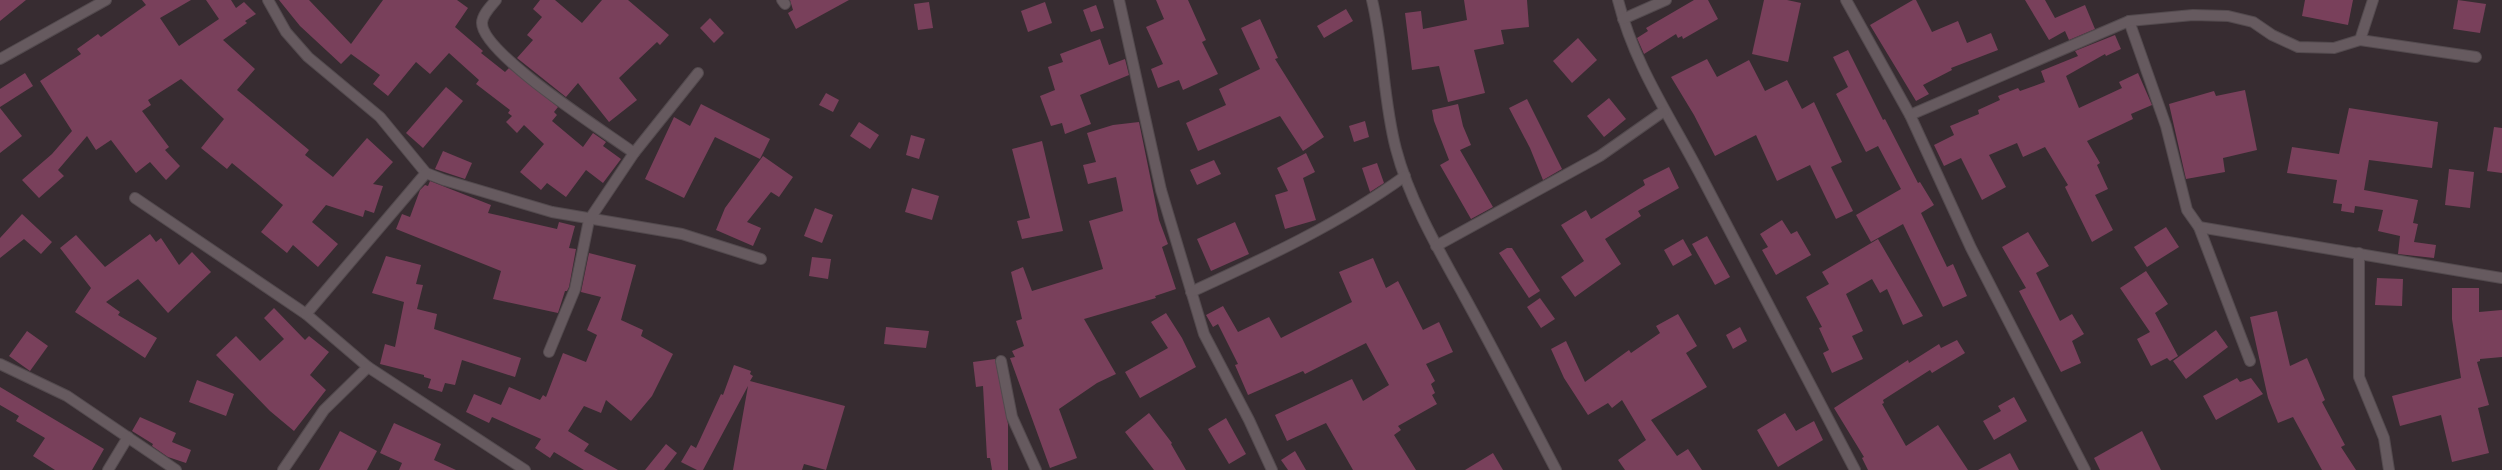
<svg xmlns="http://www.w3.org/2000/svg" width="2502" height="470" viewBox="0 0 2502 470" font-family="'Noto Sans',sans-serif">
<rect width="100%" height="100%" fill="#372c31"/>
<!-- building -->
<g fill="#79405b">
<path d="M0,0H26L0,21Z"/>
<path d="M142,0H191L160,18L179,46L219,19L206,0H231L236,8L244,2L256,14L245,21L247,23L223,40L255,69L237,90L309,150L305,155L333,177L367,138L393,162L373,184L383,186L374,213L365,210L363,217L326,205L312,222L338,244L318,267L293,245L287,253L261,232L283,205L232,163L227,169L201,148L224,119L181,79L148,100L151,105L142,111L169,147L165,150L180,166L166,180L150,162L136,173L111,140L96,150L87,136L58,170L64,176L39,198L22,180L52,154L72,131L40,81L81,54L77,49L98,34L101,37L146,5Z"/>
<path d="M279,0H309L351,44L383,0H457L468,8L455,27L483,51L481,53L505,72L509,68L558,107L554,112L557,115L552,121L583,147L593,133L606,142L603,146L621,159L603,183L586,170L566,197L547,183L541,190L520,172L544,144L524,125L517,133L506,122L512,116L508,113L510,110L476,84L479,80L449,53L430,74L416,62L388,96L373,84L380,75L351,54L341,64L300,26Z"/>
<path d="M540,0H555L582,23L602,0H628L669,35L660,45L657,42L619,78L637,100L609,122L578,83L566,97L517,58L533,40L527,35L542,17L533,9Z"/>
<path d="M790,0H849L796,29L788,13L793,10Z"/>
<path d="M1156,0H1188L1206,40L1202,42L1218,74L1183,90L1179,80L1158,88L1151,69L1163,64L1146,27L1164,19Z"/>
<path d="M1464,0H1527L1529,27L1501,30L1504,44L1474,50L1485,93L1448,102L1439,66L1412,70L1405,13L1421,11L1423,29L1467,20Z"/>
<path d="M1694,0H1708L1718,19L1683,39L1682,36L1678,38L1676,34L1644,54L1637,38L1648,31L1646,28Z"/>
<path d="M1764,0H1787L1801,3L1788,62L1752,54Z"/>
<path d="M1913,0H1916L1932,32L1958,21L1967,43L1991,33L1998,50L1951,68L1952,70L1923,85L1929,94L1916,101L1870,25Z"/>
<path d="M2025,0H2045L2055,18L2085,5L2095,29L2069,40L2065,31L2049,40Z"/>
<path d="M2305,0H2353L2348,25L2302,16Z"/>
<path d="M2458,0L2486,4L2480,33L2453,29Z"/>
<path d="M929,2L933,28L918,30L914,4Z"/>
<path d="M1045,2L1052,23L1028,32L1021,11Z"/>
<path d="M1096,5L1104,28L1091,32L1083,10Z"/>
<path d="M1346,9L1353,21L1324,38L1317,26Z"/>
<path d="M710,18L724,33L714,43L700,28Z"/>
<path d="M1260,19L1278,58L1275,59L1324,137L1303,151L1280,116L1198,151L1186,123L1226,105L1219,89L1260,69L1241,28Z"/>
<path d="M2115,35L2121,49L2106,56L2105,54L2066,76L2079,108L2122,88L2119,82L2138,73L2152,105L2131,114L2133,119L2087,141L2100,163L2097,165L2108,189L2095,195L2113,230L2092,242L2065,187L2068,185L2045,147L2023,157L2017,143L1989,155L2006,187L1982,200L1961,158L1944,166L1934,145L1954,135L1950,126L1979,114L1978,110L2000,100L1998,96L2018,88L2020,91L2045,82L2041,71L2078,56L2075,51Z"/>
<path d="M1578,38L1597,60L1572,83L1553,61Z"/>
<path d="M1100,39L1109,65L1125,59L1129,75L1080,95L1091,124L1065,134L1062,123L1051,126L1040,96L1055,90L1048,67L1063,62L1060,54Z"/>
<path d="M1848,50L1883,120L1885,119L1918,183L1920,182L1934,205L1921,213L1947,267L1953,264L1967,296L1943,307L1903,224L1871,242L1856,215L1901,189L1878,146L1866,152L1836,94L1848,87L1833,57Z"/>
<path d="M1707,59L1717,77L1749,60L1765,91L1787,80L1802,109L1814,102L1842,162L1831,167L1853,211L1836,219L1810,165L1777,181L1756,135L1715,156L1694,115L1671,77Z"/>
<path d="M25,73L33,86L0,107V89Z"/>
<path d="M446,87L463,101L423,148L406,133Z"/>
<path d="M2245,90L2257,150L2223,158L2225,172L2186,179L2169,104L2214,91L2216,96Z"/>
<path d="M826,93L839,100L833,112L819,105Z"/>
<path d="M1609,98L1626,119L1604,137L1587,116Z"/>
<path d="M1527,99L1562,169L1543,180L1530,148L1509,108Z"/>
<path d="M701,104L770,139L760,159L715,137L684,198L645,179L674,117L690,126Z"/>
<path d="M1458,104L1463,126L1471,145L1460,150L1493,207L1471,219L1440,165L1449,160L1434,121L1432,110Z"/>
<path d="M0,108L22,136L0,153Z"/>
<path d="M2349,108L2438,122L2432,168L2369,160L2364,190L2418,200L2413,223L2418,224L2414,242L2436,245L2434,258L2398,254L2400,236L2378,231L2383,210L2355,206L2354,213L2341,211L2342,204L2333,203L2337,180L2287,173L2292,147L2339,154Z"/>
<path d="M1365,121L1369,137L1354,142L1349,126Z"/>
<path d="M859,122L879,135L870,149L850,136Z"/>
<path d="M1139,122L1159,220L1168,244L1162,247L1176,289L1155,296L1156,298L1084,319L1116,374L1097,383L1059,409L1077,458L1050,468L1010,358L1015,357L1012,351L1024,346L1016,321L1022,319L1011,272L1023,267L1032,291L1103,269L1089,221L1123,211L1116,177L1088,184L1083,165L1096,162L1087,133L1113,125Z"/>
<path d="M2494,127L2502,128V173L2487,171Z"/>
<path d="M911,135L925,139L919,159L906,155Z"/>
<path d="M1042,141L1063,231L1022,239L1017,221L1030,218L1012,149Z"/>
<path d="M443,151L472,163L465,179L435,169Z"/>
<path d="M1306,153L1315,172L1303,178L1316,220L1285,229L1275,195L1288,191L1277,168Z"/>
<path d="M763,156L793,177L779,197L771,192L747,222L761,228L753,246L716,230L725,208Z"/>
<path d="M1214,160L1221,174L1197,185L1190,170Z"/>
<path d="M1377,163L1384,183L1370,192L1362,168Z"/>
<path d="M1669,167L1679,188L1638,211L1641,216L1605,239L1621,264L1575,297L1561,277L1584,261L1561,225L1586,210L1591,219L1645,185L1643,180Z"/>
<path d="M2449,169L2474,172L2470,208L2445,205Z"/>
<path d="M430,181L491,205L488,213L557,229L559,222L575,226L569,248L576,249L569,287L567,291H565L558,313L493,299L501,271L396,229L402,214L410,217L420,190L425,185L428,186Z"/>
<path d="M912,188L939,196L932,220L905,212Z"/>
<path d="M815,208L833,215L822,243L804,236Z"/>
<path d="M22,214L52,242L41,254L24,239L0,258V238Z"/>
<path d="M1782,220L1791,234L1797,231L1811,255L1776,275L1762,250L1768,247L1760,234Z"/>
<path d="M1235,222L1249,254L1211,271L1197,239Z"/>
<path d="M2166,227L2179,247L2147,267L2134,247Z"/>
<path d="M2028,232L2049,266L2036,273L2060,321L2072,314L2084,334L2072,341L2081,363L2061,372L2019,291L2026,288L2002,247Z"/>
<path d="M150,234L156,242L161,238L179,265L192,252L211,272L168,313L138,279L106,302L120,312L118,315L157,338L145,358L75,312L91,288L60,248L76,235L105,267Z"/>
<path d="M1707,236L1730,277L1715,285L1692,244Z"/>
<path d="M1683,239L1692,255L1673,266L1664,250Z"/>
<path d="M1878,239L1923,316L1903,325L1887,289L1880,293L1872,279L1846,294L1863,331L1852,336L1863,359L1832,373L1823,353L1829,350L1819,328L1822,327L1806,297L1829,284L1822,272Z"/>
<path d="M1507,248H1512L1540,291L1529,298L1499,253Z"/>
<path d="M589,253L636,265L621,320L643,330L641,336L673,354L652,396L631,421L606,400L601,413L584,406L568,431L589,444L584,451L618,470H584L554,452L550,458L535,448L541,439L492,417L489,423L466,412L474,394L501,405L509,387L540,400L543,395L546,397L563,353L586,362L597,335L587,330L601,297L581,292Z"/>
<path d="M386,256L421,265L416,284L423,285L417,309L437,314L434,329L521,358L515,377L462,360L455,385L445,383L442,392L428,388L431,379L424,377V375L380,364L385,344L395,347L404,302L372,293Z"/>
<path d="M812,257L831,259L828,279L809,276Z"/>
<path d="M1373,258L1386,288L1398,281L1423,330L1439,322L1453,352L1426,364L1435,381L1431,384L1435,393L1432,395L1437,404L1398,426L1401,430L1394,435L1416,470H1353L1326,423L1287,441L1275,415L1352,379L1363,401L1389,385L1366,343L1305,374L1303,371L1248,395L1235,365L1238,364L1218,324L1213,327L1206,315L1223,306L1238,332L1269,317L1281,338L1352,302L1339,272Z"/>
<path d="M2146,271L2168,304L2155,313L2178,356L2170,361L2167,358L2151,366L2137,339L2150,332L2120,288Z"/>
<path d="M2377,278L2403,279L2402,306L2375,305Z"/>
<path d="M2452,288H2479V312L2502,310V357L2480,359V361L2477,362L2489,405L2478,408L2489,453L2452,462L2441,415L2400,426L2392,396L2461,378L2452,319Z"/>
<path d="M1540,298L1555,319L1541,328L1527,307Z"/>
<path d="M274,308L305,340L309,336L329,352L310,375L326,390L294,431L270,411L216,355L236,336L260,361L284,339L264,318Z"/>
<path d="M2277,311L2290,366L2307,358L2325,400L2322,402L2345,445L2341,447L2356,470H2322L2293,417L2278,423L2268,398L2250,317Z"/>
<path d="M1166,313L1182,338L1196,367L1140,398L1125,372L1168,348L1151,322Z"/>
<path d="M1678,314L1697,346L1686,353L1707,387L1651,420L1677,456L1688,449L1702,470H1625L1618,460L1646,440L1622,400L1612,408L1608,403L1588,415L1564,378L1551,349L1566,341L1585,382L1629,350L1631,353L1660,333L1656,326Z"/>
<path d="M886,327L929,331L926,348L884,344Z"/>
<path d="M1740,327L1747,341L1733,349L1726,335Z"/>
<path d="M2216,330L2228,347L2186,379L2173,361Z"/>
<path d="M27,331L48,346L30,371L9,356Z"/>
<path d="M1957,340L1965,353L1932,373L1930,370L1883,400L1884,403L1882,404L1906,446L1938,425L1968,470H1868L1862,458L1864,457L1834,408L1908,360L1909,363L1939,344L1941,348Z"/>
<path d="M995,359L1008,424V470H992L990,458H987L983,386L976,387L973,362Z"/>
<path d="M734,365L751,371L750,374L753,376L750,381L845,406L826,470L804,464L802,470H733L748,386L703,470H697L681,462L691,445L696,448L721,394L723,395Z"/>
<path d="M2237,378L2240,382L2251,378L2263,394L2216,420L2203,396Z"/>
<path d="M197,380L234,394L226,416L189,402Z"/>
<path d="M0,387L104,449L92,470H55L33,456L45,438L16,421L19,416L0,405Z"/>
<path d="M2014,397L2027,421L1994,440L1983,421L2001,411L1998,406Z"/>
<path d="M1149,413L1172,443L1171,444L1186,470H1154L1125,432Z"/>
<path d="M1785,413L1796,431L1814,421L1823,440L1778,467L1757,430Z"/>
<path d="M140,417L176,433L172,442L191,450L186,463L168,457L152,446L153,444L132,431Z"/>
<path d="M1226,418L1246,454L1229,464L1208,429Z"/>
<path d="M394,423L441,444L434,460L456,470H399L402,463L380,453Z"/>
<path d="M340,431L377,451L367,470H319Z"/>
<path d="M2142,431L2161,470H2100L2094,458Z"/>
<path d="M666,444L677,453L664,470H645Z"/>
<path d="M1295,451L1306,470H1288L1281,460Z"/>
<path d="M1493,453L1503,470H1465Z"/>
<path d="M2010,453L2019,470H1978Z"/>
</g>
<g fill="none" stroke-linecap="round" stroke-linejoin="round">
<!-- street casing -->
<g stroke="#534a4e" stroke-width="12">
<g id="street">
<path d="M268,0L286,32L308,57L380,117L426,173L444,180L552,212L682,234L761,259"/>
<path d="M496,0C491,6 482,15 482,23C482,54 607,133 634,153"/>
<path d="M782,0L785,4"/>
<path d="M1119,0L1161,190L1204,334L1249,420L1272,470"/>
<path d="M1372,0C1384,49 1383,100 1396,149C1409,199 1438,249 1463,294C1495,352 1525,411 1556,470"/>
<path d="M1618,0C1634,64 1669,115 1699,172C1751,272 1803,371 1855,470"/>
<path d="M1846,0L1910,115L1971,248L2085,470"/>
<path d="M1623,19L1666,0"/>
<path d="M2129,21L2166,126L2187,210L2199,227L2250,361"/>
<path d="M2360,40L2373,0"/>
<path d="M0,59L106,0"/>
<path d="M1910,115L2129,21L2193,15L2228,16L2253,22L2272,35L2298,47L2334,48L2360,40L2476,57"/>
<path d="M135,198L306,314L368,367L525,470"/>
<path d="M2199,227L2502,278"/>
<path d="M1436,246L1600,156L1664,111"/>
<path d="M2359,253V377L2384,438L2389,470"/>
<path d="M1191,292C1265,258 1339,224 1405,176"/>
<path d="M306,314L426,173"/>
<path d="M549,352L575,289L589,220L634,153L698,73"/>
<path d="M1001,361L1012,417L1036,470"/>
<path d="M0,364L67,396L176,470"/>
<path d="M108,470L128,437"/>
<path d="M283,470L324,410L368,367"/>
</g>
</g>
<!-- street -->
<use href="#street" stroke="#665a5f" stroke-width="10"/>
</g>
</svg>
